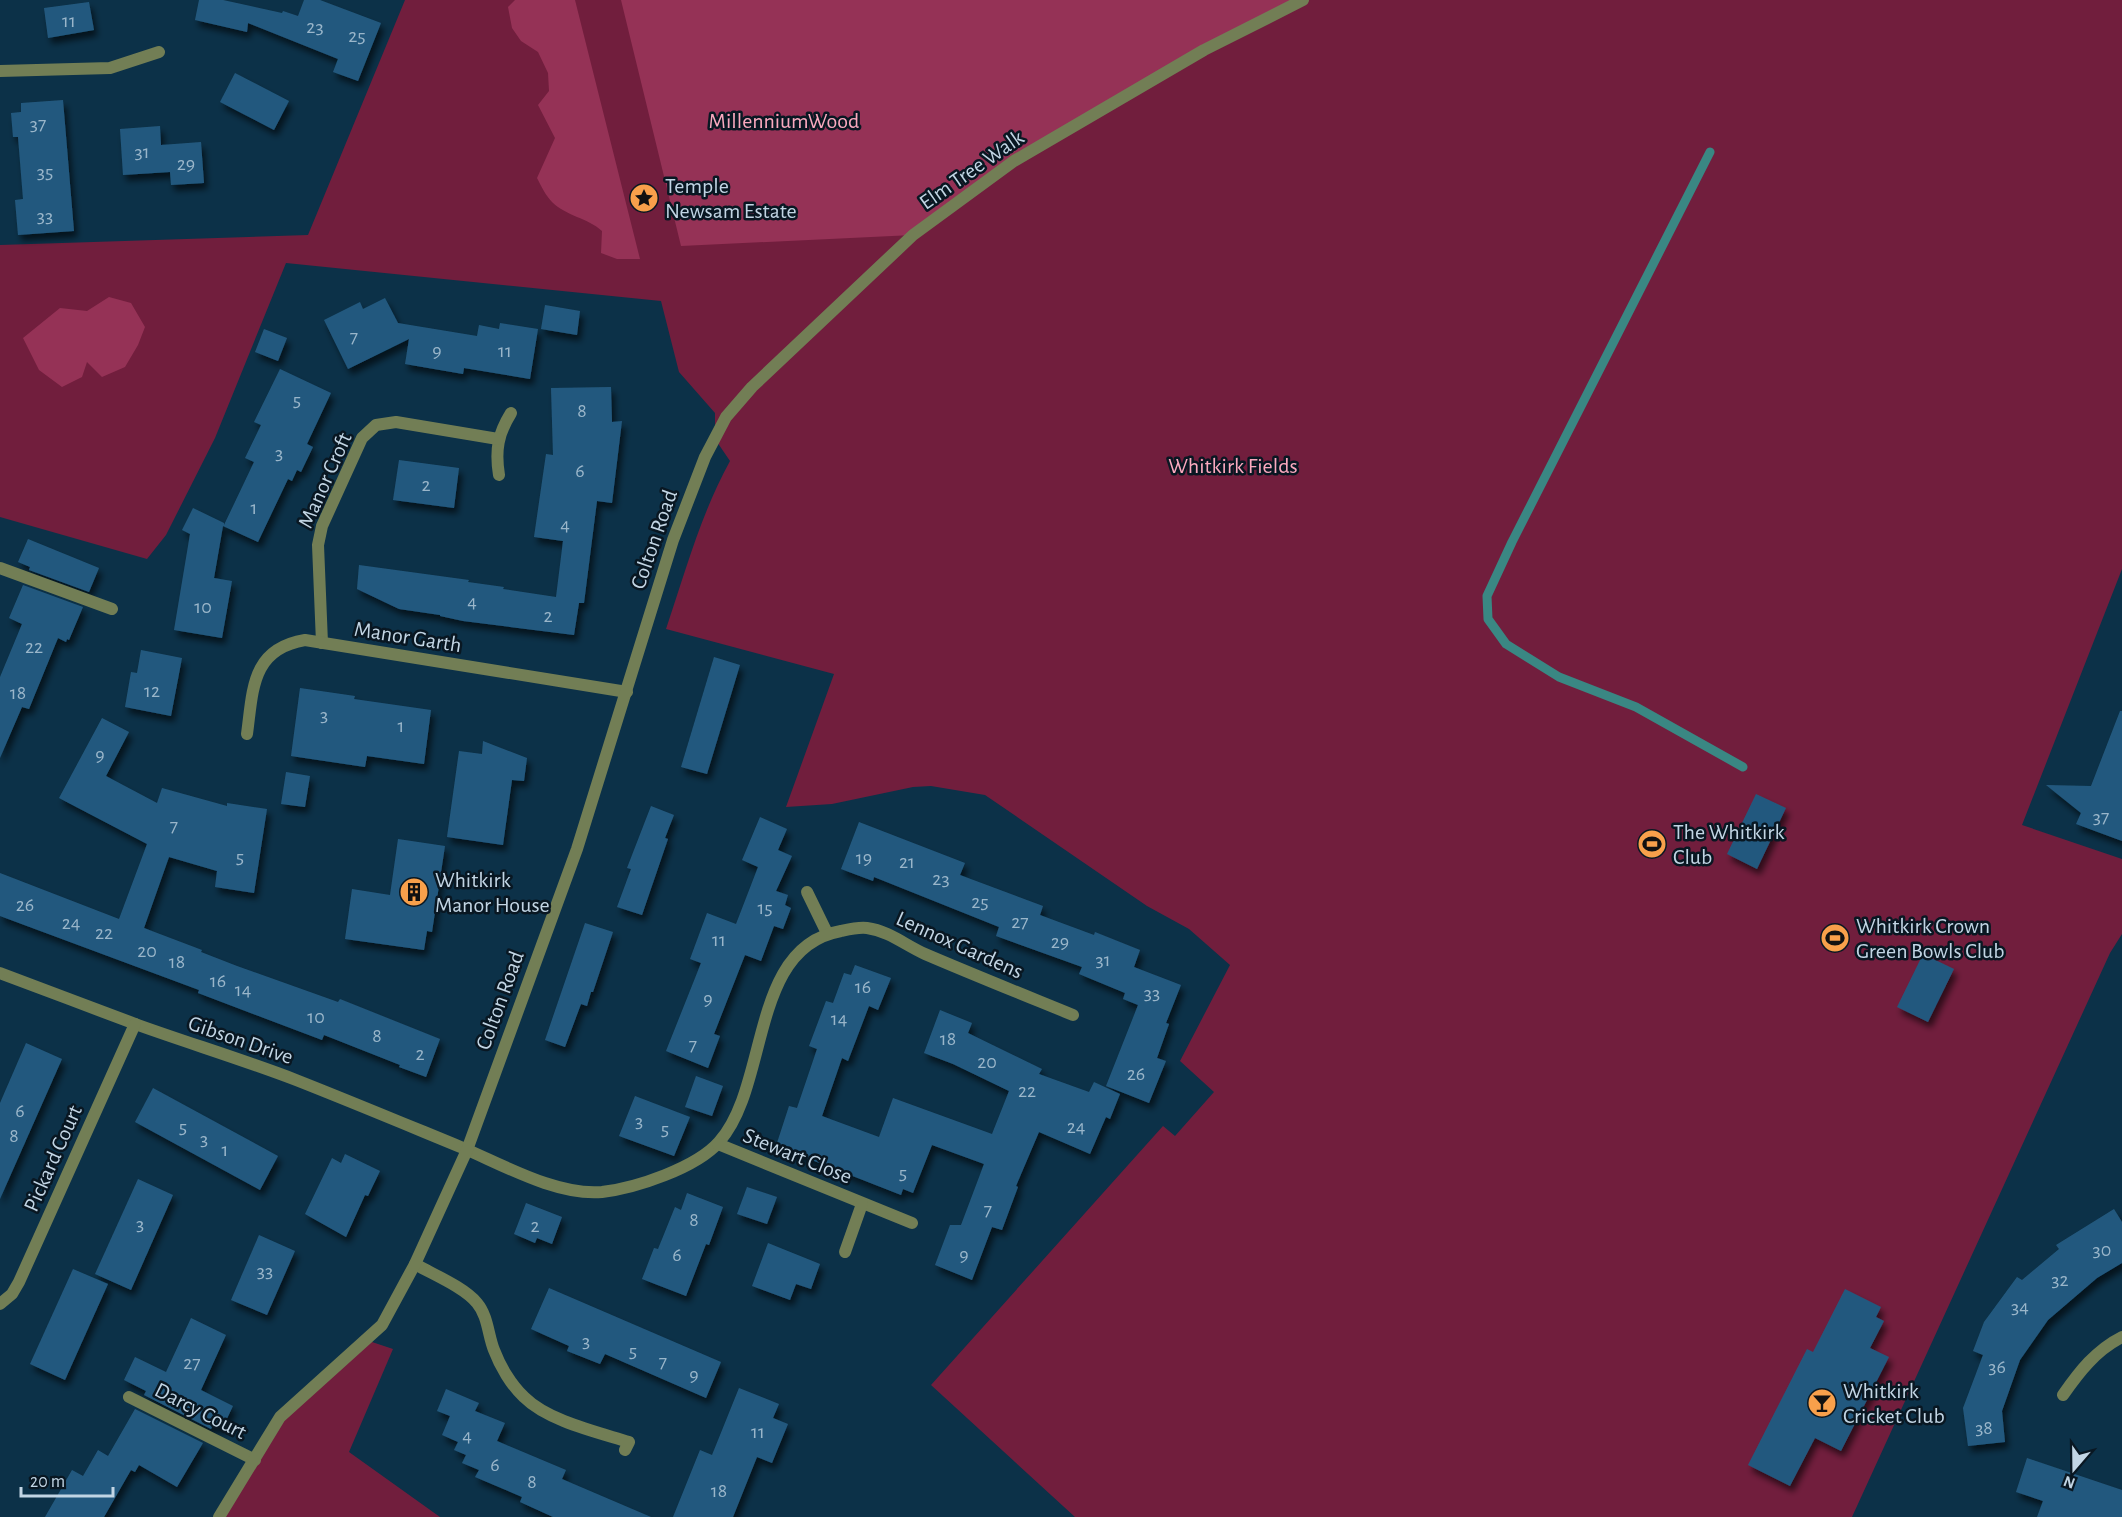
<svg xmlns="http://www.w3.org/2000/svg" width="2122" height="1517" viewBox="0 0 2122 1517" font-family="'Alegreya Sans',sans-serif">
<defs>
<filter id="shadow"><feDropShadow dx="3.5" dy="6" stdDeviation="3" flood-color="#0009"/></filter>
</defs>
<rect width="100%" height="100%" fill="#0c3148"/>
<!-- green -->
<g fill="#711e3d">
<path d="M405,0H2122V569L2022,825L2122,859V934L2110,953L1852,1517H1075L931,1385L1163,1126L1175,1136L1214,1092L1180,1061L1230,965L1189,929L1147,906L985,795L931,786L913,787L832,804L786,807L834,674L666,629C686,570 700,516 730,461L715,439V413L679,372L661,301L286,263L215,438L166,535L147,559L0,517V245L308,235Z"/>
<path d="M366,1340L393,1349L349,1452L440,1517H219L280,1417Z"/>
</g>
<!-- forest -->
<g fill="#953256">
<path d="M515,0H575L640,259H617L601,253L602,231C588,218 566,216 552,202C546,196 541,186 537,178L555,138L538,105L549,91L548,73L538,52L521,41L512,28L508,7Z"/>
<path d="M621,0H1303L1014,161L913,235L681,246Z"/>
<path d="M109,297L131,303L145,327L138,345L125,367L102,377L87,362L82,377L62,387L39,370L23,338L60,308L87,311Z"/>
</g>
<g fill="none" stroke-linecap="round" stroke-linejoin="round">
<!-- stream -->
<path stroke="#3a8783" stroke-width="9" d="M1710,152L1512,542L1487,596L1488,619L1506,644L1559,677L1636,707L1743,767"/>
</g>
<!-- building -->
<g fill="#24597e" filter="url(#shadow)">
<path d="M199,0H223L282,13L283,11L298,16L304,0H320L381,23L358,81L333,72L338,59L248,23L247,32L195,20Z"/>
<path d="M89,2L94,30L48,38L44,8Z"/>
<path d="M235,73L289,101L274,130L220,102Z"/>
<path d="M63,100L74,231L18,235L15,200L23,199L18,137H13L11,113L21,112V103Z"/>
<path d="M160,126L161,145L201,142L204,183L171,185L170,172L123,175L120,129Z"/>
<path d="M385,298L398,323L477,336L479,325L499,329L500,323L538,329L530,379L464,368L463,374L405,364L409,339L348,369L324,320L360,302L363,309Z"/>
<path d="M545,305L580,311L577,335L541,329Z"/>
<path d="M264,329L287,338L278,361L255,352Z"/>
<path d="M280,369L331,393L307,444L313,447L301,472L297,470L292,481L288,479L258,542L223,526L214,578L232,581L222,638L174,630L190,534L182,530L193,508L224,523V525L254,462L245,458L261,425L254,422Z"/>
<path d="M611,387L612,422L622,421L612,503L597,501L584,603H579L574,635L463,621L440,616V615L399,609L357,589L359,565L469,580L468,582L504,587L503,589L556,597L563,541L534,537L546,454L553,455L551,388Z"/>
<path d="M399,460L459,468L454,508L393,500Z"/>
<path d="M28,539L99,568L89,592L29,570L30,567L18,562Z"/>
<path d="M23,585L83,607L69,640L67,639L66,642L58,638L29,709L22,707L0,758V677L22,624L9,618Z"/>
<path d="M141,650L182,658L171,716L125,707L131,672L137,673Z"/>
<path d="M714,657L740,665L707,774L681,767Z"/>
<path d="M300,688L355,696L354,699L431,710L424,764L367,756L365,767L291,756Z"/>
<path d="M2120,711H2122V841L2076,824L2081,813L2046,785L2091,786Z"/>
<path d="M102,718L129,732L106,776L157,803L162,788L227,806V803L267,809L254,893L215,887L217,871L169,857L144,928L202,950L201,952L237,966L338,1002L340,999L440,1039L426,1077L399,1067L400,1065L324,1035L322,1040L198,993L199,990L0,916V873L119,919L147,844L59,798Z"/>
<path d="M483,741L527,758L524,781L512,780L503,845L447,837L459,751L482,754Z"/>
<path d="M286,772L310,776L305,807L281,804Z"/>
<path d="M1756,794L1786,808L1757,869L1727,854Z"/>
<path d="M651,806L674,815L665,838L668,839L642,915L617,907L631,869L627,868Z"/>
<path d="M760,817L787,829L778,850L792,856L776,891L788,895L785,905L791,908L783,929L774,926L761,961L745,955L714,1034L720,1036L708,1068L666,1051L701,963L690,959L707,913L736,924L758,867L742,860Z"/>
<path d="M859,822L965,863L960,875L1043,906L1040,915L1094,935L1095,932L1140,950L1134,967L1181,985L1166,1023L1169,1024L1157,1058L1166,1061L1149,1103L1106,1086L1138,1005L1123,999L1125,993L1079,974L1082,967L996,936L999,927L874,877L873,881L841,869Z"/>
<path d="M398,839L445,846L432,932L427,931L424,950L345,939L352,889L390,895Z"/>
<path d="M585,923L613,932L593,992H591L587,1006L581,1004L565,1047L545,1040Z"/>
<path d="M1923,954L1954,969L1928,1022L1897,1007Z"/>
<path d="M855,965L891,978L878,1010L869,1006L848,1061L842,1058L822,1116L879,1137L893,1098L992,1134L1009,1091L953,1064L924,1053L940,1010L972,1023L968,1033L1042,1069L1039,1074L1089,1092L1094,1082L1120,1094L1110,1119L1106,1117L1090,1154L1039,1132L1016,1186L1018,1187L1002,1230L992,1227L972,1280L935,1265L950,1225H961L984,1164L932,1145L913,1193L903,1189L901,1195L776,1146L789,1106L797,1108L817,1049L809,1046L826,1001L833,1003L844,973L851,975Z"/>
<path d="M26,1043L62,1059L0,1199V1103Z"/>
<path d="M696,1076L723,1086L712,1116L685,1107Z"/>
<path d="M153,1088L278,1156L260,1190L135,1122Z"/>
<path d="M635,1096L690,1117L674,1156L619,1136Z"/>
<path d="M345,1154L380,1171L368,1196L365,1195L346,1237L305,1214L332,1158L341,1163Z"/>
<path d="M138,1179L173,1195L131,1290L95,1274Z"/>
<path d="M747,1187L777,1197L767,1224L737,1214Z"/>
<path d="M687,1193L723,1207L709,1245L706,1244L686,1296L642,1279L654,1248L658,1249L675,1207L681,1210Z"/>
<path d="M526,1203L562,1217L552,1244L537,1238L535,1243L514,1234Z"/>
<path d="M2114,1209L2122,1222V1263L2097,1278L2048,1320L2020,1360L2002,1411L2005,1442L1968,1446L1963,1408L1983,1355L1973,1351L1984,1322L2017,1277L2022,1280L2059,1249L2056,1245Z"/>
<path d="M259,1235L295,1251L267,1315L231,1300Z"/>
<path d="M768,1243L820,1264L811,1289L796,1284L790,1300L752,1286Z"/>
<path d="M73,1269L108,1284L65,1380L30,1364Z"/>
<path d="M549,1288L721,1362L706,1398L605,1354L600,1364L567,1351L569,1346L531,1329Z"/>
<path d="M1845,1289L1881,1307L1876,1317L1884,1321L1870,1348L1889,1357L1841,1451L1815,1438L1790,1486L1748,1465L1807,1349L1813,1352Z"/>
<path d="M191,1318L226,1335L201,1390L233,1406L222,1429L213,1425L211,1429L144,1395L146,1391L124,1380L135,1357L166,1372Z"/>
<path d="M739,1388L779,1404L773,1418L788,1424L772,1463L757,1457L733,1517H673L700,1450L712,1455Z"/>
<path d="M446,1389L479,1403L475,1411L505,1423L497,1441L566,1470L562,1479L651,1517H553L520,1502L522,1497L475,1477L479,1470L462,1463L466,1455L454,1450L458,1442L442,1435L450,1416L437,1411Z"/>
<path d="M135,1409L203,1443L177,1487L139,1465L135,1472L131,1470L104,1517H45L72,1470L83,1476L98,1450L108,1456Z"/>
<path d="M2027,1458L2122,1490V1517H2037L2043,1501L2016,1492Z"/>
</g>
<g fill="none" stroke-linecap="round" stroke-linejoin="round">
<!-- minor -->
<g stroke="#727e55" stroke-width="12">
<path d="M0,71L110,68L159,52"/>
<path d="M499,475C495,450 498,434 511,413"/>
<path d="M0,568L112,609"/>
<path d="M322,643L318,545L322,526L362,438L376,425L396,422L498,439"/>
<path d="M247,734C253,690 251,649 305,640L627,692"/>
<path d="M807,892L827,933"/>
<path d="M0,973C46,990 92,1008 138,1025C191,1044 244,1060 296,1080C352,1102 407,1125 463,1148C503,1165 557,1196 602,1192C636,1188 696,1168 719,1142C770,1085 749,947 841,931C850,929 858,927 867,928C889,931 905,945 925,954C974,975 1024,995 1073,1015"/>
<path d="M718,1144L912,1223"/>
<path d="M845,1252L862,1204"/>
<path d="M415,1264C432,1274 464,1287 477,1303C488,1316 488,1335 494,1350C500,1366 511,1385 524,1397C548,1421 597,1432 629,1442L625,1450"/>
<path d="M0,1304L12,1294L19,1282L135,1024"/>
<path d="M2063,1395C2079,1372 2096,1350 2122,1337"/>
<path d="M129,1397L255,1460"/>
</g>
<!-- tertiary -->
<path stroke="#727e55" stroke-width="12" d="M219,1517L280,1417L382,1325L415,1264L467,1150L577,849L673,540L705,457L726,417L752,387L913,235L1014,161L1204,50L1303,0"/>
</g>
<!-- icons -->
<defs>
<g id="sight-disc" transform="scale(1.5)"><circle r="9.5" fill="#f8a04b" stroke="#091722"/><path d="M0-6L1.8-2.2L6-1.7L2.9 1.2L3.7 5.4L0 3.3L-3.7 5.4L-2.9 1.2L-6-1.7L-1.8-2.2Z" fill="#111"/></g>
<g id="stadium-disc" transform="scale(1.5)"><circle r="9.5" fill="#f8a04b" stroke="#091722"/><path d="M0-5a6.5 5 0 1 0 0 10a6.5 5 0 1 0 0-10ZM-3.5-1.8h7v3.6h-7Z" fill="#111"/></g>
<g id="building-disc" transform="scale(1.5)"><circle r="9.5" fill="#f8a04b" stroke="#091722"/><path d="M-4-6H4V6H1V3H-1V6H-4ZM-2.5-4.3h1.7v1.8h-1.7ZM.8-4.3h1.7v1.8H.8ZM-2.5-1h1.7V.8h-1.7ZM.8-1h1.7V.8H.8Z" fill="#111"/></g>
<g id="bar-disc" transform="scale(1.5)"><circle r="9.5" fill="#f8a04b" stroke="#091722"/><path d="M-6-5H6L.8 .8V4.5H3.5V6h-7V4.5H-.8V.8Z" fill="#111"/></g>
</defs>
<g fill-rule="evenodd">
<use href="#sight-disc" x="644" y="198"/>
<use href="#stadium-disc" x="1652" y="844"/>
<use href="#building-disc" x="414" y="892"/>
<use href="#stadium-disc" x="1835" y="938"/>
<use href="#bar-disc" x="1822" y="1403"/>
</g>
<g text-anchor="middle" stroke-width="5" stroke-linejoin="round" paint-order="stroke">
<!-- number labels -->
<g font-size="20" fill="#9ab6ca">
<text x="69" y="27">11</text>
<text x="315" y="33">23</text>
<text x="357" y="42">25</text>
<text x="38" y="130">37</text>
<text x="142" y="158">31</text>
<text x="186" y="170">29</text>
<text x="45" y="178">35</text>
<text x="45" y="222">33</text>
<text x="354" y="343">7</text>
<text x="437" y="357">9</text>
<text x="505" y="357">11</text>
<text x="297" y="406">5</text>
<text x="582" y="417">8</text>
<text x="279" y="459">3</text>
<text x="580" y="477">6</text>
<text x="426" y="491">2</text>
<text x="254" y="514">1</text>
<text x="565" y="531">4</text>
<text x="472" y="608">4</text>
<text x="203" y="613">10</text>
<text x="548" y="622">2</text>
<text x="34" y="653">22</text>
<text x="152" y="697">12</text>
<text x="18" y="699">18</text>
<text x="324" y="721">3</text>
<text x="401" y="732">1</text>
<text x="100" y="761">9</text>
<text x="2101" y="823">37</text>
<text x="174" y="832">7</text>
<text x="240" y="863">5</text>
<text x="864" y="864">19</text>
<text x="907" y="868">21</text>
<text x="941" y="885">23</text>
<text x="980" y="908">25</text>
<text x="25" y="911">26</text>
<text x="765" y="914">15</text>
<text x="1020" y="928">27</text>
<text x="71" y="929">24</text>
<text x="104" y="939">22</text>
<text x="719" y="946">11</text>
<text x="1060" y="948">29</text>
<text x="147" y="957">20</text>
<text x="1103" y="966">31</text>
<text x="177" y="968">18</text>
<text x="218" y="987">16</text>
<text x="863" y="993">16</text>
<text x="243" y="996">14</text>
<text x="1152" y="999">33</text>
<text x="708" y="1005">9</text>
<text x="316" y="1023">10</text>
<text x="839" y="1025">14</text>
<text x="377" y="1042">8</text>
<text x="948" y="1045">18</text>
<text x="693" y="1051">7</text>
<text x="420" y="1060">2</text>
<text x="987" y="1068">20</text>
<text x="1136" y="1080">26</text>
<text x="1027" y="1097">22</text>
<text x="20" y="1117">6</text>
<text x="639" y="1127">3</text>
<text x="183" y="1133">5</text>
<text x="1076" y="1133">24</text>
<text x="665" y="1135">5</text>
<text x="14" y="1142">8</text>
<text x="204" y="1145">3</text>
<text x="225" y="1156">1</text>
<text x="903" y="1179">5</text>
<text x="988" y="1216">7</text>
<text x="694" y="1226">8</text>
<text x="140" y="1230">3</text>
<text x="535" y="1232">2</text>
<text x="2102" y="1256">30</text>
<text x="677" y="1261">6</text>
<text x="964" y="1261">9</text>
<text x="265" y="1277">33</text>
<text x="2060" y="1286">32</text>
<text x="2020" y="1313">34</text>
<text x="586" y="1347">3</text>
<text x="633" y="1357">5</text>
<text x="663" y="1368">7</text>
<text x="192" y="1369">27</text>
<text x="1997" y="1373">36</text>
<text x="694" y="1381">9</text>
<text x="1984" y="1434">38</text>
<text x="758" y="1438">11</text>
<text x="467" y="1442">4</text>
<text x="495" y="1471">6</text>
<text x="532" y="1488">8</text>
<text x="719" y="1497">18</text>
</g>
<!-- park labels -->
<g font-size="22" fill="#fba9bf" stroke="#091722">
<text x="784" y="128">MillenniumWood</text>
<text x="1233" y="473">Whitkirk Fields</text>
</g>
<!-- street labels -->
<g font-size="22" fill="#c2d5e4" stroke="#091722">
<text transform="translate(971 169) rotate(-35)" y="8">Elm Tree Walk</text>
<text transform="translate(324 480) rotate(-66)" y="8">Manor Croft</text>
<text transform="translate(653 539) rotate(-71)" y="8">Colton Road</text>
<text transform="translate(408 636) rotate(9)" y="8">Manor Garth</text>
<text transform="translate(960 944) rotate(24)" y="8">Lennox Gardens</text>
<text transform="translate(499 1000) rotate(-70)" y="8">Colton Road</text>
<text transform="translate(241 1039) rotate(19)" y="8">Gibson Drive</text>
<text transform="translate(798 1155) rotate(22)" y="8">Stewart Close</text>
<text transform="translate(52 1158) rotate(-66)" y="8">Pickard Court</text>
<text transform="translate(201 1410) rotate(27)" y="8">Darcy Court</text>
</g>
<!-- poi labels -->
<g font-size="22" fill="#c2d5e4" stroke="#091722" text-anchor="start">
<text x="665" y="193">Temple<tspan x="665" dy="25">Newsam Estate</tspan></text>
<text x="1673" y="839">The Whitkirk<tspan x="1673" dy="25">Club</tspan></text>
<text x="435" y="887">Whitkirk<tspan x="435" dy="25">Manor House</tspan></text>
<text x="1856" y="933">Whitkirk Crown<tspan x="1856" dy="25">Green Bowls Club</tspan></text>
<text x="1843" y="1398">Whitkirk<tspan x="1843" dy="25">Cricket Club</tspan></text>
</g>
</g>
<!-- north arrow -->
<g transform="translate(2074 1469) rotate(200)" stroke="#091722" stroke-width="4.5" paint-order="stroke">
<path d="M0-4.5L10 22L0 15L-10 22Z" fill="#c2d5e4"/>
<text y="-9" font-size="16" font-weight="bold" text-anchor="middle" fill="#c2d5e4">N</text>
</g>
<!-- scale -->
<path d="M21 1487v9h92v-9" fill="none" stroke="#c2d5e4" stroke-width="3"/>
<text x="30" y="1487" font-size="18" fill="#c2d5e4" stroke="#091722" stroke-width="4.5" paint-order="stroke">20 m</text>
</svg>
